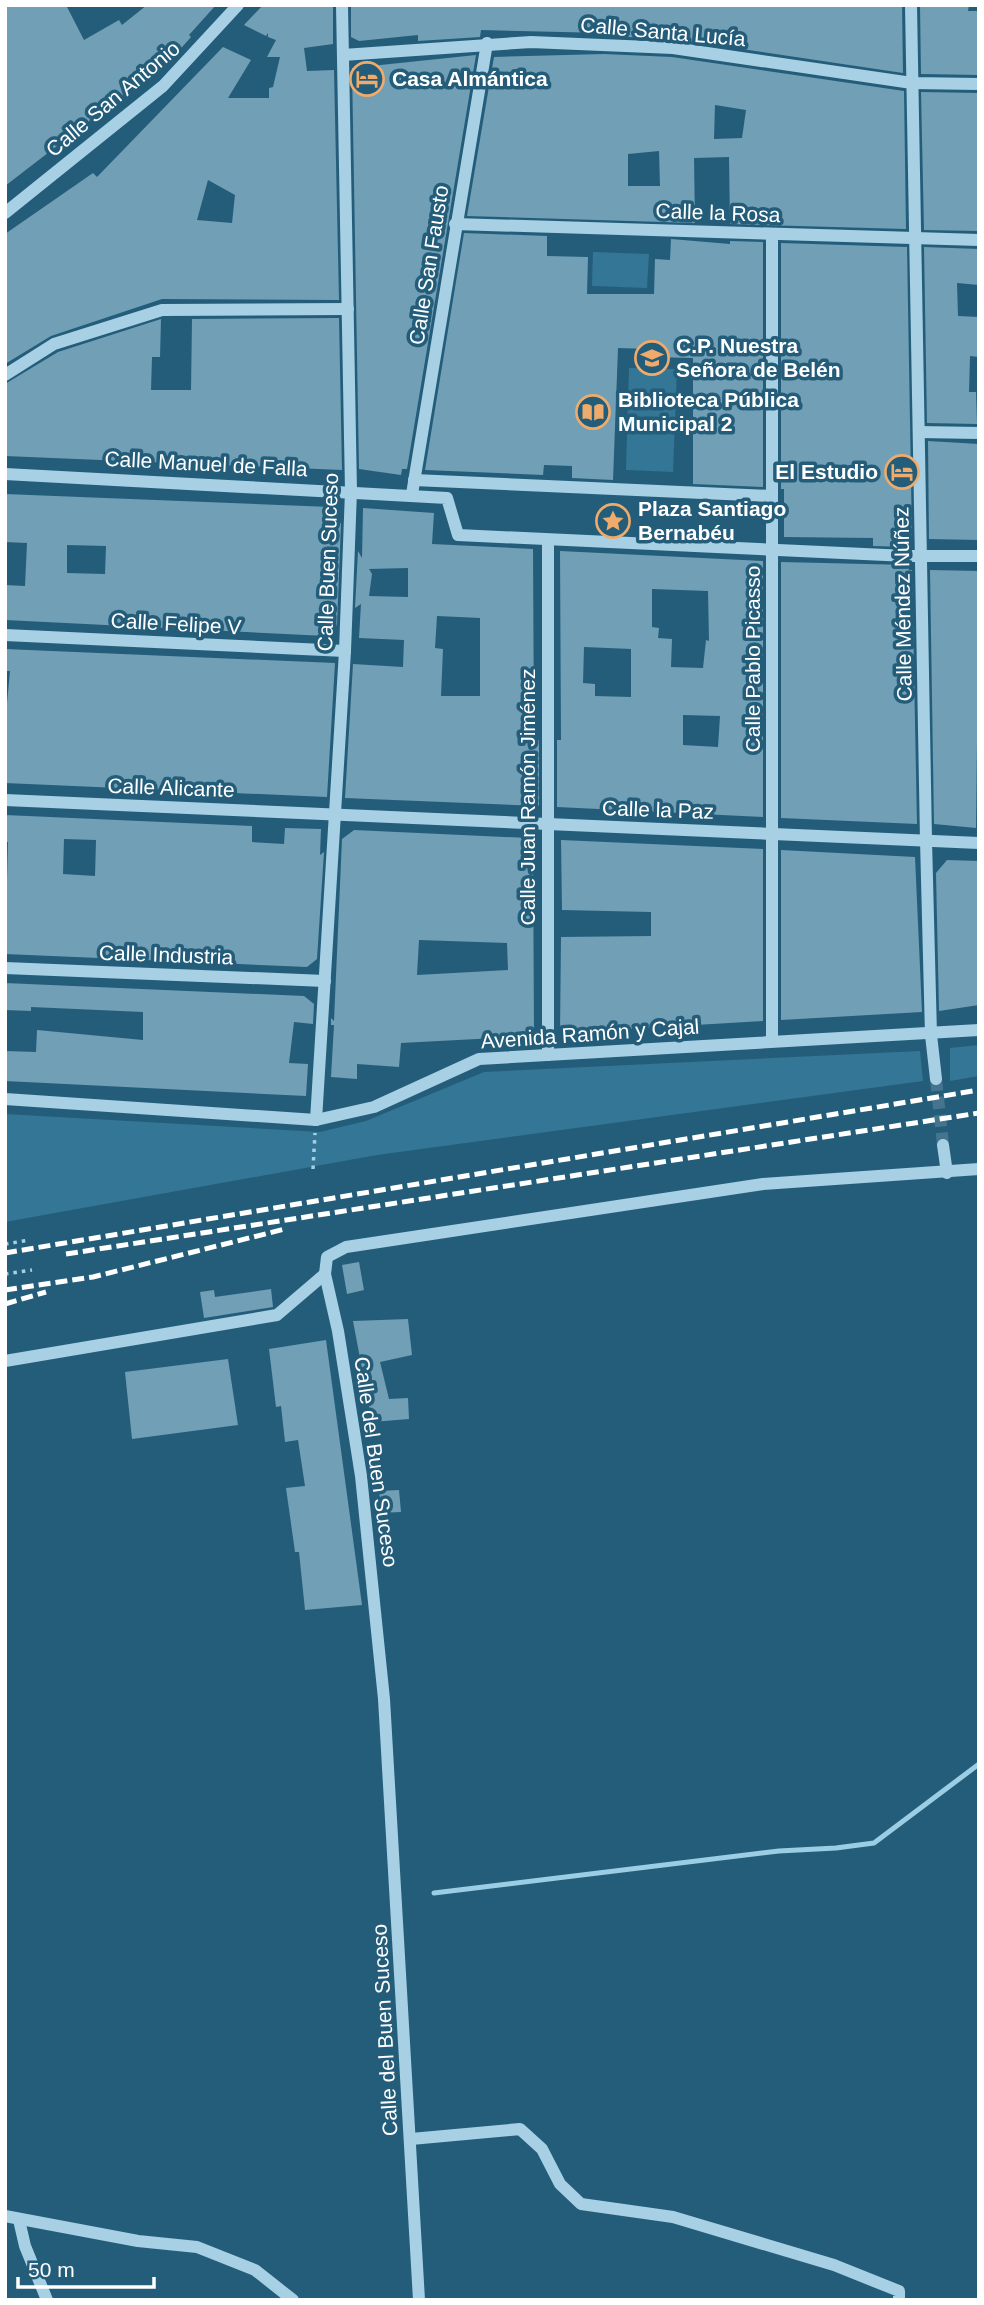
<svg xmlns="http://www.w3.org/2000/svg" width="984" height="2305" viewBox="0 0 984 2305" font-family="Helvetica,sans-serif">
<rect width="100%" height="100%" fill="#245d7a"/>
<!-- green -->
<g fill="#347696">
<path d="M593,252L649,254L647,288L592,286Z"/>
<path d="M629,368L677,369L673,472L626,470Z"/>
<path d="M979,1045V1076L950,1081V1048Z"/>
<path d="M920,1051L923,1081L377,1155L5,1222V1114L320,1132L366,1121L484,1072Z"/>
</g>
<g fill="none" stroke-linecap="round" stroke-linejoin="round">
<!-- stream -->
<path stroke="#9bcee5" stroke-width="5" d="M434,1893L779,1851L836,1848L874,1843L979,1764"/>
</g>
<!-- building -->
<g fill="#719fb6" fill-rule="evenodd">
<path d="M5,5H66L84,40L119,20L122,25L147,5H216L189,35L191,37L175,55L5,186Z"/>
<path d="M263,5H333V44L304,48L307,71L334,70L339,300L162,299L51,336L5,364V234L93,173L97,177L223,47L251,60L228,98H269V88L273,87L280,57H267L276,40L268,37V33L266,36L244,25ZM208,180L235,195L232,223L197,220Z"/>
<path d="M351,5H902L903,73L674,39L605,36V33L481,30L480,37L418,41V35L359,41L351,37Z"/>
<path d="M920,5H969L968,11H979V75L921,74Z"/>
<path d="M604,54L672,57L904,91L906,229L730,224L729,157L694,158L695,223L467,216L494,57ZM715,105L746,110L742,138L714,139ZM659,151L660,186H628V154Z"/>
<path d="M476,55L407,469H402L401,475L359,469L352,68Z"/>
<path d="M921,92L979,93V231L924,230Z"/>
<path d="M464,233L547,236V256L588,257L587,294H654L655,259L670,260L671,239L730,244V241L763,242V487L693,484V358L650,357V349L618,348L613,480L572,478V466L544,465L543,475L425,470Z"/>
<path d="M781,243L907,247L912,539H908V547L873,546V538L784,537V489H781Z"/>
<path d="M924,247L979,249V285L957,283L958,316L979,317V357L970,356L969,392H976L977,424L927,423Z"/>
<path d="M339,318L342,470L5,456V384L58,352L161,319L160,357H152L151,390H191L192,319Z"/>
<path d="M928,441L979,444V540L929,539Z"/>
<path d="M5,494L331,507L341,524L337,625L326,636L5,620V585L25,586L27,543L5,542ZM67,545L106,546L105,574L67,573Z"/>
<path d="M363,508L434,513L432,544L533,549L534,740H539V806L345,798L353,664L403,667L404,640L359,638L361,604L355,608L358,551L362,558ZM408,568V597L369,596L372,574L369,569ZM437,616L480,618V696H441L443,649L435,648Z"/>
<path d="M560,551L763,561V817L557,807V740H561ZM652,589L708,591L709,641L706,640L703,668L671,667L672,639L658,638L659,628L652,627ZM584,647L631,649V697L595,696V684L583,683ZM683,715L720,716L718,747L683,745Z"/>
<path d="M781,562L909,565V570H912L917,824L781,818Z"/>
<path d="M930,570L979,571L976,828L934,824Z"/>
<path d="M5,649L335,663L327,797L5,783L6,714L10,671H5Z"/>
<path d="M5,815L252,826V842L284,844L285,828L321,829L320,855L324,852L317,959L307,967L5,954L8,842H5ZM64,839L96,840L95,876L63,874Z"/>
<path d="M354,830L529,838L533,843L534,1036L401,1043L399,1067L357,1064V1079L331,1077L334,1025H331V1018L334,1021L342,839ZM419,940L507,943L508,970L417,975Z"/>
<path d="M561,840L763,849V1021L560,1033L561,937L651,936V912L562,910Z"/>
<path d="M781,850L915,857L922,1012L781,1020Z"/>
<path d="M947,860L979,861V1005L939,1011L936,873Z"/>
<path d="M5,983L304,996L314,1004L313,1024L294,1022L289,1063L308,1064L306,1096L5,1081V1051L36,1052L37,1030L143,1040V1012L31,1007V1011L5,1010Z"/>
<path d="M359,1262L364,1290L347,1294L342,1265Z"/>
<path d="M271,1289L273,1307L204,1318L200,1292L214,1290L215,1297Z"/>
<path d="M408,1319L412,1355L380,1362L389,1399L408,1398L409,1419L372,1422L353,1321Z"/>
<path d="M326,1340L362,1605L305,1610L299,1552H295L286,1488L305,1486L298,1440L285,1442L281,1406L276,1407L269,1349Z"/>
<path d="M228,1359L238,1425L132,1439L125,1372Z"/>
<path d="M399,1490L401,1512L381,1513L379,1491Z"/>
</g>
<g fill="none" stroke-linecap="round" stroke-linejoin="round">
<!-- minor-tunnel -->
<path stroke="#45758e" stroke-width="12" stroke-dasharray="12 6" stroke-linecap="butt" d="M936,1079L943,1145"/>
<!-- path -->
<g stroke="#a7d0e4" stroke-width="3.5" stroke-dasharray="3.5 5" stroke-linecap="butt">
<path d="M313,1169L315,1133"/>
<path d="M5,1244L30,1240"/>
<path d="M5,1274L32,1270"/>
</g>
<!-- minor -->
<g stroke="#a7d0e4" stroke-width="12">
<path d="M911,5L926,840L931,1035L936,1079"/>
<path d="M343,55L531,42L673,48L912,83L979,84"/>
<path d="M5,213L163,86L238,5"/>
<path d="M455,224L979,240"/>
<path d="M772,234V1041"/>
<path d="M5,375L54,344L162,310L348,309"/>
<path d="M919,432L979,433"/>
<path d="M5,474L447,498L458,535L907,556H979"/>
<path d="M414,480L772,496"/>
<path d="M412,494L487,43"/>
<path d="M5,635L345,651"/>
<path d="M5,800L979,843"/>
<path d="M5,968L325,981"/>
<path d="M548,1055V540"/>
<path d="M5,1099L316,1120L374,1107L479,1059L979,1030"/>
<path d="M316,1120L345,651L351,491L342,5"/>
<path d="M943,1145L947,1173"/>
<path d="M5,1361L277,1315L325,1274"/>
<path d="M411,2139L520,2129L542,2149L560,2184L581,2204L673,2217L834,2265L899,2291V2300"/>
<path d="M5,2216L138,2241L197,2247L255,2270L293,2300"/>
<path d="M19,2220L25,2246L47,2300"/>
<path d="M419,2300L384,1699L361,1476L338,1331L325,1274L327,1257L346,1247L763,1184L979,1169"/>
</g>
<!-- rail -->
<g stroke="#fff" stroke-width="5" stroke-dasharray="12 5" stroke-linecap="butt">
<path d="M5,1253L979,1090"/>
<path d="M66,1254L979,1113"/>
<path d="M5,1290L93,1277L285,1229"/>
<path d="M5,1304L46,1292"/>
</g>
</g>
<!-- icons -->
<defs>
<g id="hotel-ring" transform="scale(1.75)"><circle r="9.5" fill="#245d7a" stroke="#eeab6b" stroke-width="1.5"/><path d="M-6-4.5h1.5V1H6V5H4.5V3h-9V5H-6ZM-4 0a1.8 1.8 0 1 1 3.6 0ZM.5 0V-2.5h3Q6-2.5 6 0Z" fill="#eeab6b"/></g>
<g id="school-ring" transform="scale(1.75)"><circle r="9.5" fill="#245d7a" stroke="#eeab6b" stroke-width="1.5"/><path d="M0-5L7-2L0 1L-7-2ZM-4 1L0 2.5L4 1V4Q0 6-4 4Z" fill="#eeab6b"/></g>
<g id="library-ring" transform="scale(1.75)"><circle r="9.5" fill="#245d7a" stroke="#eeab6b" stroke-width="1.5"/><path d="M-6-4Q-3-5.5-.7-3.5V5Q-3 3-6 4ZM6-4Q3-5.5 .7-3.5V5Q3 3 6 4Z" fill="#eeab6b"/></g>
<g id="sight-ring" transform="scale(1.75)"><circle r="9.5" fill="#245d7a" stroke="#eeab6b" stroke-width="1.5"/><path d="M0-6L1.8-2.2L6-1.7L2.9 1.2L3.7 5.4L0 3.3L-3.7 5.4L-2.9 1.2L-6-1.7L-1.8-2.2Z" fill="#eeab6b"/></g>
</defs>
<g fill-rule="evenodd">
<use href="#hotel-ring" x="367" y="79"/>
<use href="#school-ring" x="652" y="358"/>
<use href="#library-ring" x="593" y="412"/>
<use href="#hotel-ring" x="902" y="472"/>
<use href="#sight-ring" x="613" y="521"/>
</g>
<g text-anchor="middle" stroke-width="7" stroke-linejoin="round" paint-order="stroke">
<!-- street labels -->
<g font-size="21" fill="#fff" stroke="#245d7a">
<text transform="translate(663 32) rotate(5)" y="7">Calle Santa Lucía</text>
<text transform="translate(113 99) rotate(-40)" y="7">Calle San Antonio</text>
<text transform="translate(718 213) rotate(2)" y="7">Calle la Rosa</text>
<text transform="translate(429 265) rotate(-81)" y="7">Calle San Fausto</text>
<text transform="translate(206 464) rotate(3)" y="7">Calle Manuel de Falla</text>
<text transform="translate(328 562) rotate(-88)" y="7">Calle Buen Suceso</text>
<text transform="translate(903 604) rotate(-91)" y="7">Calle Méndez Núñez</text>
<text transform="translate(176 624) rotate(3)" y="7">Calle Felipe V</text>
<text transform="translate(753 659) rotate(-90)" y="7">Calle Pablo Picasso</text>
<text transform="translate(171 788) rotate(2)" y="7">Calle Alicante</text>
<text transform="translate(528 797) rotate(-90)" y="7">Calle Juan Ramón Jiménez</text>
<text transform="translate(658 810) rotate(2)" y="7">Calle la Paz</text>
<text transform="translate(166 955) rotate(2)" y="7">Calle Industria</text>
<text transform="translate(590 1034) rotate(-4)" y="7">Avenida Ramón y Cajal</text>
<text transform="translate(376 1462) rotate(82)" y="7">Calle del Buen Suceso</text>
<text transform="translate(385 2030) rotate(-93)" y="7">Calle del Buen Suceso</text>
</g>
<!-- poi labels -->
<g font-size="21" font-weight="bold" fill="#fff" stroke="#245d7a" text-anchor="start">
<text x="392" y="86">Casa Almántica</text>
<text x="676" y="353">C.P. Nuestra<tspan x="676" dy="24">Señora de Belén</tspan></text>
<text x="618" y="407">Biblioteca Pública<tspan x="618" dy="24">Municipal 2</tspan></text>
<text x="878" y="479" text-anchor="end">El Estudio</text>
<text x="638" y="516">Plaza Santiago<tspan x="638" dy="24">Bernabéu</tspan></text>
</g>
</g>
<!-- border -->
<rect width="984" height="2305" fill="none" stroke="#ffffff" stroke-width="14"/>
<!-- scale -->
<path d="M18 2277v10h136v-10" fill="none" stroke="#ffffff" stroke-width="3.5"/>
<text x="28" y="2277" font-size="21" fill="#ffffff" stroke="#245d7a" stroke-width="5" paint-order="stroke">50 m</text>
</svg>
